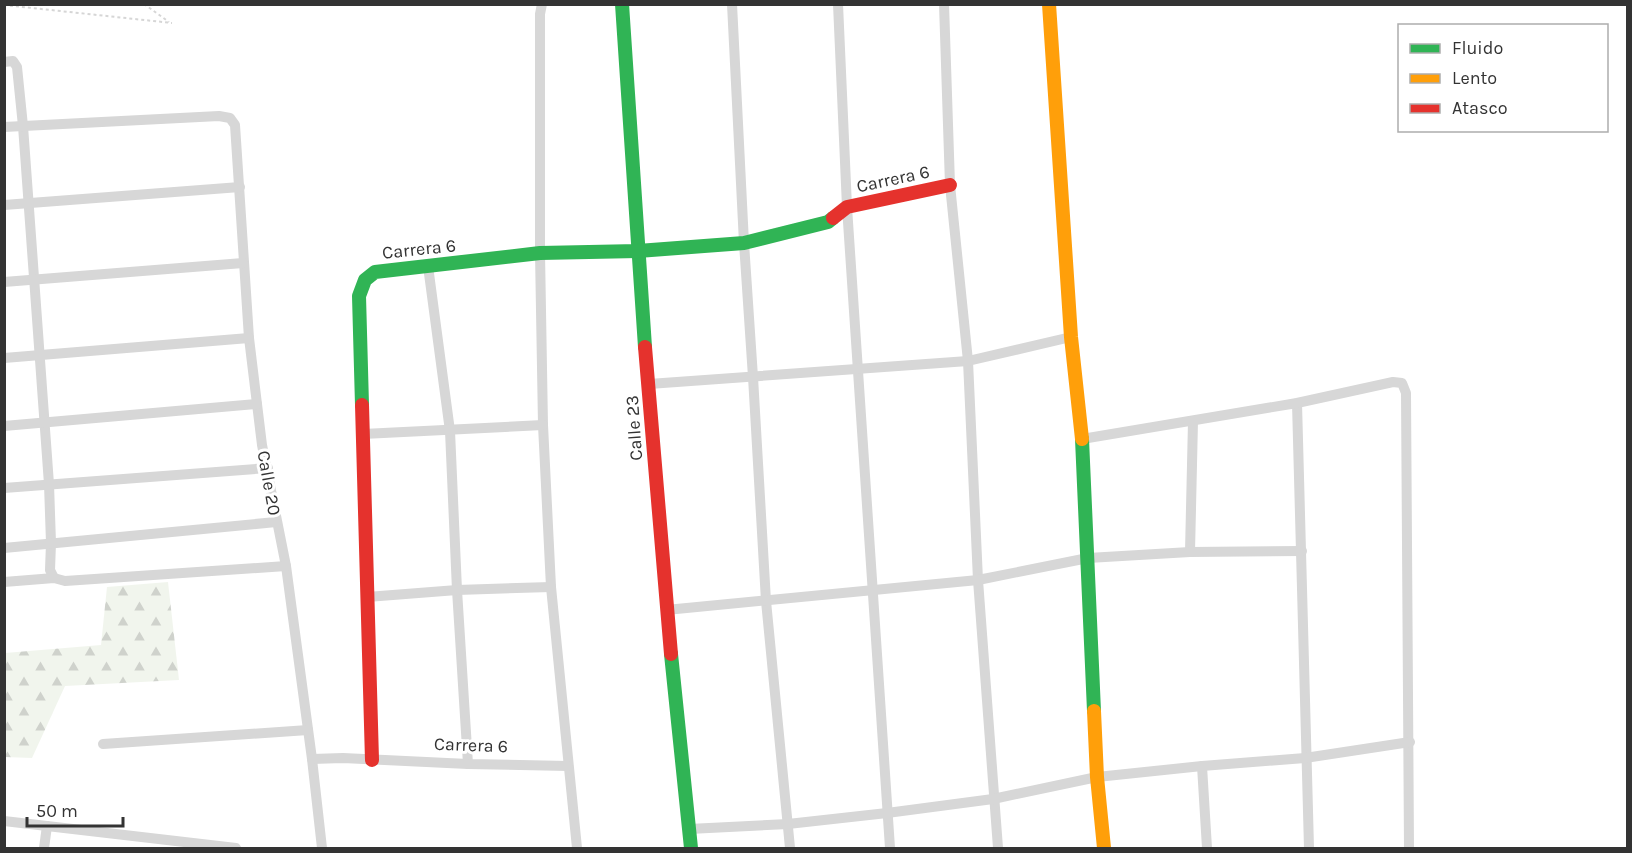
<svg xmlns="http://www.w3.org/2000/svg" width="1632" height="853" viewBox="0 0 1632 853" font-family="Karla,sans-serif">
<defs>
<pattern id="forest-firs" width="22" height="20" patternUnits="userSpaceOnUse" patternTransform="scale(1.5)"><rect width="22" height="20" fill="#f1f5ed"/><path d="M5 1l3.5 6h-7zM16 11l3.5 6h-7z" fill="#cfd2cc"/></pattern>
</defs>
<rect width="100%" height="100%" fill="#fff"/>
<!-- forest -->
<path fill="url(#forest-firs)" d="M168,582L179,680L65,686L32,758L5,757V653L101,645L107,587Z"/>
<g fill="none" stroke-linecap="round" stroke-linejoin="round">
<!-- path -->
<g stroke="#d6d6d6" stroke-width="2" stroke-dasharray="3 3" stroke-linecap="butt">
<path d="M144,4L169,22"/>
<path d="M4,5L172,23"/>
</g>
<!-- street -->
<g stroke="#d7d7d7" stroke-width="10">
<path d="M542,4L540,14V253L543,425L551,587L577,848"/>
<path d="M732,4L744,243L753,377L766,601L790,848"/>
<path d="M838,4L847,207L890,848"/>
<path d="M944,4L950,185L968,361L978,580L998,848"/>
<path d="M4,62L13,61L17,67L23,126L49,484L51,543L50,570L54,578"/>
<path d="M4,127L219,116L230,118L235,125L249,338L257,404L262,445L286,566L312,759L322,848"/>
<path d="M4,205L240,187"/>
<path d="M428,266L450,431L457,590L468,764"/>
<path d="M4,282L243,263"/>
<path d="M4,358L249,338"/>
<path d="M649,384L968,361L1071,337"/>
<path d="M1297,403L1309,848"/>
<path d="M4,426L257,404"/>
<path d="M363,434L543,425"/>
<path d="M1082,439L1297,403L1393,382L1402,383L1406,393L1409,848"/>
<path d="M4,488L268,468"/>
<path d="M4,548L276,522"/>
<path d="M1190,552L1193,421"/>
<path d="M4,582L54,578L65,581L286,566"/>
<path d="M367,597L457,590L551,587"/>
<path d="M666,610L978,580L1088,558L1190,552L1302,551"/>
<path d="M103,744L308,730"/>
<path d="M312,759L343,758L468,764L568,766"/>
<path d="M1202,766L1207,848"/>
<path d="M4,821L236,848"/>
<path d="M689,829L788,824L887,813L993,799L1097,777L1202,766L1305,758L1410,742"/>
<path d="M44,848L47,826"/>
</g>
<!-- fast -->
<g stroke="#30b455" stroke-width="14">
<path d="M622,4L645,347"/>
<path d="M362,405L359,296L365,280L375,272L540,253L638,251L744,243L828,222L833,218"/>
<path d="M1082,439L1094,711"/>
<path d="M671,654L691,848"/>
</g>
<!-- slow -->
<g stroke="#ff9f0a" stroke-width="14">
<path d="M1049,4L1071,337L1082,439"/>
<path d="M1094,711L1097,777L1104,848"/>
</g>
<!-- jam -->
<g stroke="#e5322d" stroke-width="14">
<path d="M833,218L847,207L950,185"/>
<path d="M645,347L671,654"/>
<path d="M362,405L372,760"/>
</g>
</g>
<g text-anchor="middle" stroke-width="6" stroke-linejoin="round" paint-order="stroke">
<!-- street labels -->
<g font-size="18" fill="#333" stroke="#fff">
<text transform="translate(893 179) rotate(-12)" y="6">Carrera 6</text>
<text transform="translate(419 249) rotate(-6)" y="6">Carrera 6</text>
<text transform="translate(634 428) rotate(-94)" y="6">Calle 23</text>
<text transform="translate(269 483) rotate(80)" y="6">Calle 20</text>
<text transform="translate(471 745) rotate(2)" y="6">Carrera 6</text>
</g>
</g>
<!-- border -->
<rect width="1632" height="853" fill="none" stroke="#333333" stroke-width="12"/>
<!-- legend -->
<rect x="1398" y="24" width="210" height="108" fill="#ffffff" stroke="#adadad" stroke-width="1.5"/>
<rect x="1410" y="44" width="30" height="9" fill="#30b455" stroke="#adadad" stroke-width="1.5"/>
<text x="1452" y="54" font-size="18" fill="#333333">Fluido</text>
<rect x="1410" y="74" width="30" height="9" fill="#ff9f0a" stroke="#adadad" stroke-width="1.5"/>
<text x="1452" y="84" font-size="18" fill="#333333">Lento</text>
<rect x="1410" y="104" width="30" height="9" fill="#e5322d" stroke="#adadad" stroke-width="1.5"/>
<text x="1452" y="114" font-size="18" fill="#333333">Atasco</text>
<!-- scale -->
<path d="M27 817v9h96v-9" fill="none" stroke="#333333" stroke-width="3"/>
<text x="36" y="817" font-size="18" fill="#333333" stroke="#ffffff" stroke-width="4.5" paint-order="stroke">50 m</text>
</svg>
